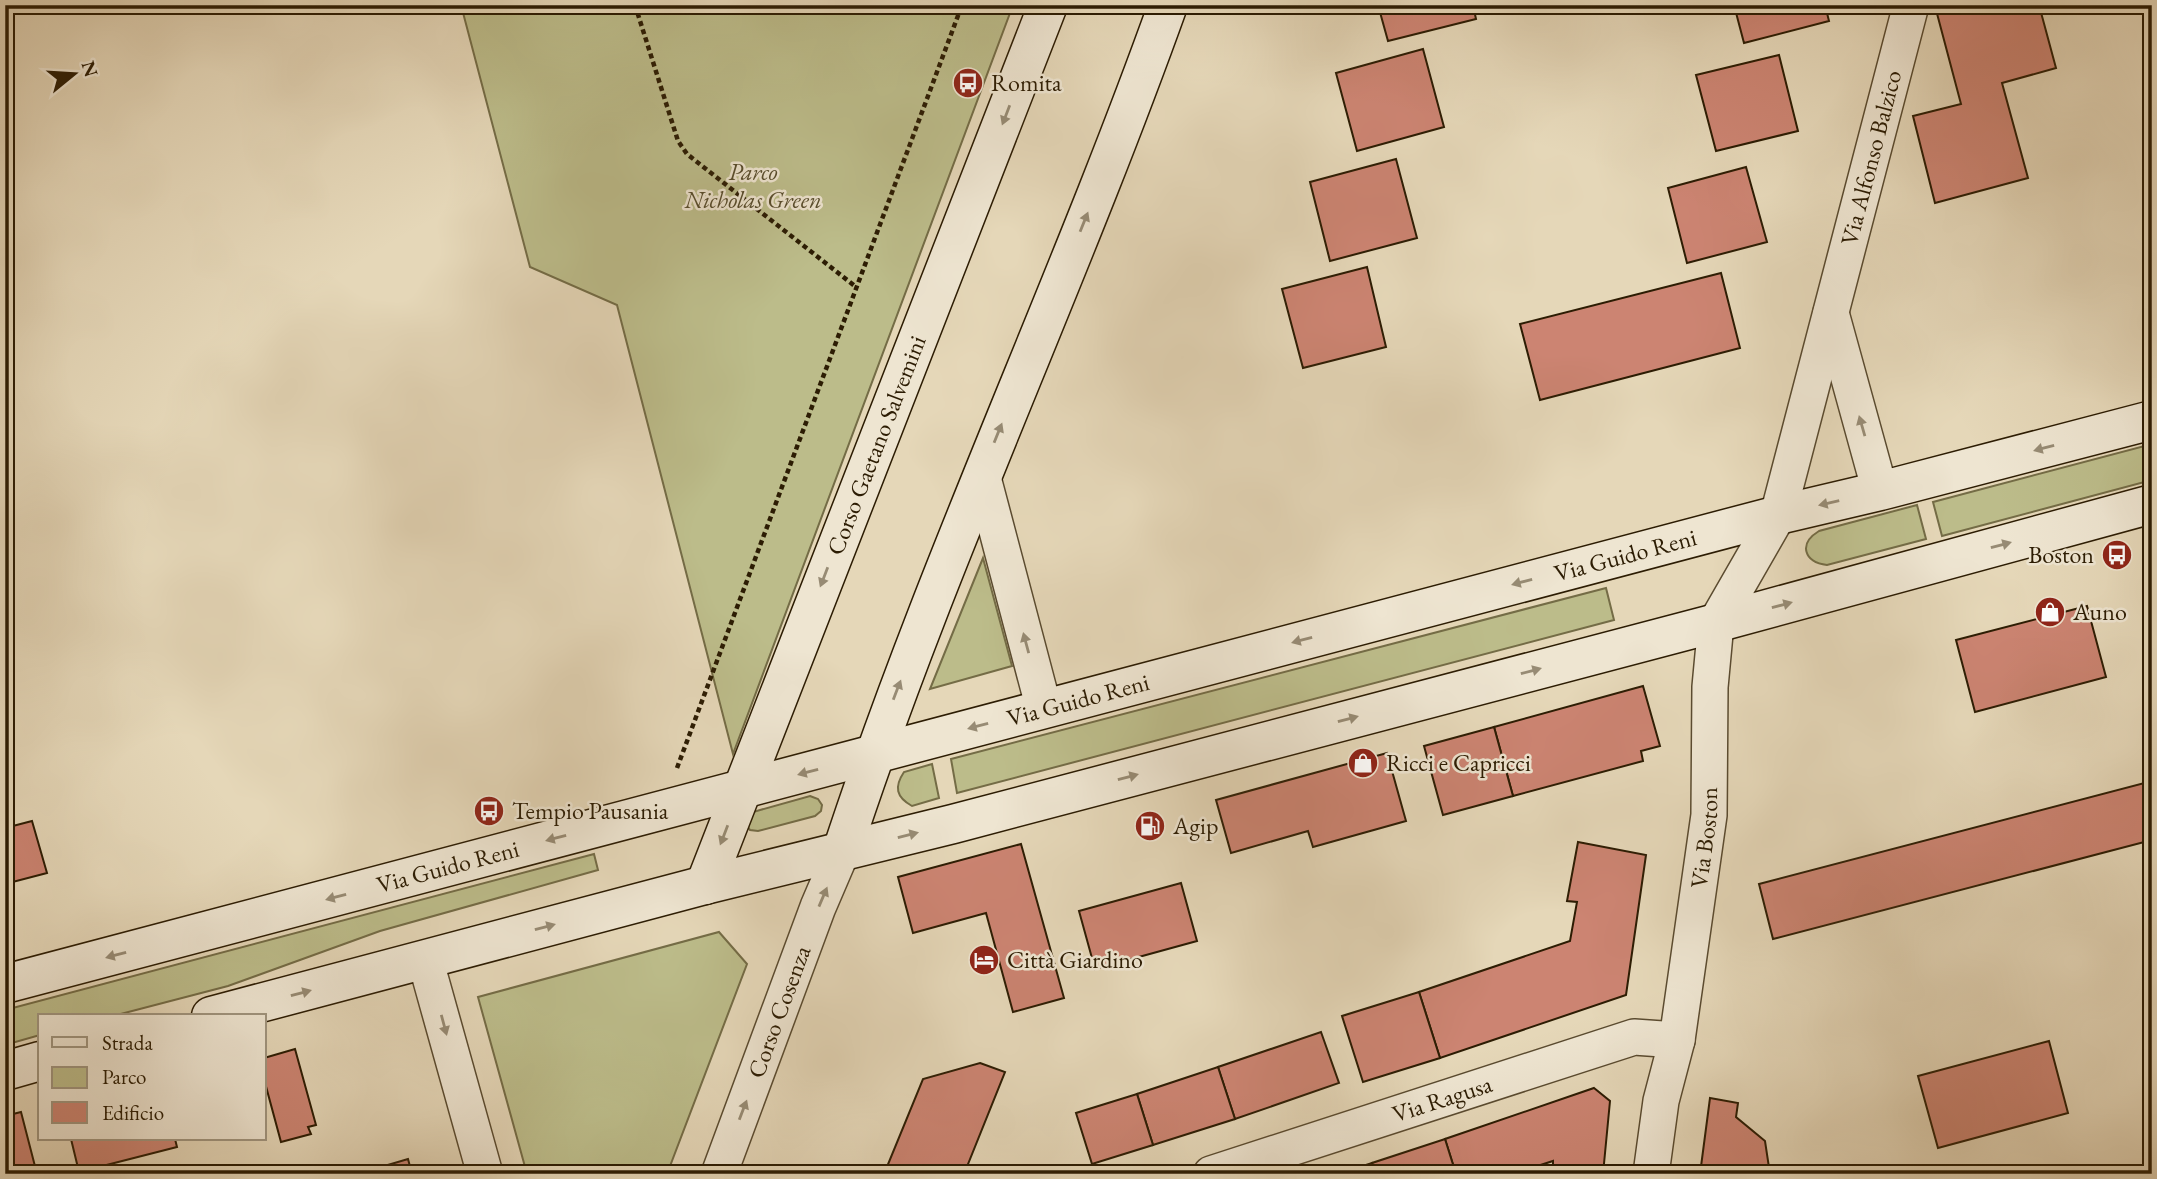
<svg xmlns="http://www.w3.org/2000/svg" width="2157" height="1179" viewBox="0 0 2157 1179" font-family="'EB Garamond',serif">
<rect width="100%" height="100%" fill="#e5d7b8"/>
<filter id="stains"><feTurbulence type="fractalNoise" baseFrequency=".00286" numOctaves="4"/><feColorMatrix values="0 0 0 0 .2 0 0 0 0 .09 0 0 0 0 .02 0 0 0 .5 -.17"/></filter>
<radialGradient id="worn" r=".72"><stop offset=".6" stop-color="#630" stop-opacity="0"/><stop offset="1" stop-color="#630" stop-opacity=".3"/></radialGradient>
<!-- green -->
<g fill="#bcbc8a" stroke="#746c46" stroke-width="2">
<path d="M461,5H1013L733,754L617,305L530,267Z"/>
<path d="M2152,444V480L1942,536L1933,502Z"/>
<path d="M1917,505L1926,539L1827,565C1804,562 1798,544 1819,531Z"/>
<path d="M983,558L1012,666L930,689Z"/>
<path d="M1606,588L1614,620L957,793L951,759Z"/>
<path d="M932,764L939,798L912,806C896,797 894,787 904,772Z"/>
<path d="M810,796L818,799L822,805L821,811L815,816L758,831L750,830L745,824L753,812Z"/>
<path d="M594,854L598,870L380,931L228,986L113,1016H40V1035L5,1045V1010Z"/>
<path d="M719,932L747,964L667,1174H527L478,997Z"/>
</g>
<!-- building -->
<g fill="#cc8472" stroke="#2c1c03" stroke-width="2">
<path d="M1378,5H1473L1476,19L1388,41Z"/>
<path d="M1734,5H1825L1829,21L1744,43Z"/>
<path d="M2039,5L2056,68L2002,83L2028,178L1935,203L1913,116L1961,104L1935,6Z"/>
<path d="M1423,49L1444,127L1357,151L1336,73Z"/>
<path d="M1779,55L1798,131L1716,151L1696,75Z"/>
<path d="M1396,159L1417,238L1330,261L1310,182Z"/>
<path d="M1746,167L1767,242L1687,263L1668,188Z"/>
<path d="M1367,267L1386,347L1303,368L1282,289Z"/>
<path d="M1721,273L1740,348L1540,400L1520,324Z"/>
<path d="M2087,606L2106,677L1975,712L1956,640Z"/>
<path d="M1643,686L1660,746L1641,751L1643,761L1513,796L1494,727Z"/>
<path d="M1494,727L1513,796L1443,815L1424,746Z"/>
<path d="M1387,753L1406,821L1313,847L1308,831L1231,853L1216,800Z"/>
<path d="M2152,781V840L1773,939L1759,884Z"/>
<path d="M32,821L47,873L5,884V828Z"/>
<path d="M1578,842L1646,855L1626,995L1440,1058L1419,992L1570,941L1577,902L1567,901Z"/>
<path d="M1021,844L1064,998L1013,1012L986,913L913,933L898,877Z"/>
<path d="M1181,883L1197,941L1095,969L1079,911Z"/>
<path d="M1419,992L1440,1058L1363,1082L1342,1016Z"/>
<path d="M1321,1032L1339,1083L1235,1119L1218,1067Z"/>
<path d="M2049,1041L2068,1113L1938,1148L1918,1076Z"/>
<path d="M295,1049L316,1125L308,1127L311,1134L281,1142L264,1079V1058Z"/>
<path d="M980,1063L1005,1072L964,1174H884L923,1079Z"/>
<path d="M1218,1067L1235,1119L1153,1145L1137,1094Z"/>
<path d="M1594,1088L1610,1101L1603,1174H1553V1161L1513,1174H1456L1445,1139Z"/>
<path d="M1137,1094L1153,1145L1092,1164L1076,1113Z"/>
<path d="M1710,1098L1738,1103L1736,1117L1765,1141L1770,1174H1700Z"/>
<path d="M21,1112L37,1174H5V1116Z"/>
<path d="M71,1139H175L177,1147L79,1172Z"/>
<path d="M1445,1139L1456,1174H1376L1372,1163Z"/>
<path d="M408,1159L412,1174H357Z"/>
<path d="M1372,1163L1376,1174H1338Z"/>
</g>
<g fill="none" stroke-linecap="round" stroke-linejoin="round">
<!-- street casing -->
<g stroke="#5a4b30" stroke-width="38">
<g id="street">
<path d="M1831,313L1880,491"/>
<path d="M982,474L1044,709"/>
<path d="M425,959L485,1174"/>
<path id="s1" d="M719,1174L818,907L842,851"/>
<path id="s2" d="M1211,1174L1634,1037L1677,1040"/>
<path id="s3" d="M1651,1174L1661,1101L1677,1040L1709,815L1710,687L1716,623L1778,515L1911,5"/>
</g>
</g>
<!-- secondary casing -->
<g stroke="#2c1c03" stroke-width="41">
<g id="secondary">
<path d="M842,851C936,564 1066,290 1168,5"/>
<path id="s4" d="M705,885L1048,5"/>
<path id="s5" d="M5,984L1778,515L1880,491L2152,420"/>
<path d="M211,1016L705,885L953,824L1716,623L2152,504"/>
<path d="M5,1071L40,1061"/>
</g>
</g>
<!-- path -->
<g stroke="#2c1c03" stroke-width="4.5" stroke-dasharray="5 3.5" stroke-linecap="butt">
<path d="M635,5L678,141L687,154L856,287"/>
<path d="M677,768L962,5"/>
</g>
<!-- street -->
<use href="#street" stroke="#eee5d1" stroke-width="35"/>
<!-- secondary -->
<use href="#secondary" stroke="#eee5d1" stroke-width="38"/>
</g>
<!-- one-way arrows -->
<defs><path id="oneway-solid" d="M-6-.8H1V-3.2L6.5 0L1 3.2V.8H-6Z" transform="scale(1.75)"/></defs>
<g fill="#978b74">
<use href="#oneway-solid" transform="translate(1006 115) rotate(111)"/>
<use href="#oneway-solid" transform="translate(1084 222) rotate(-68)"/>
<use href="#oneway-solid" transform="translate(1862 426) rotate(-106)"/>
<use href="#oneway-solid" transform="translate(998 433) rotate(-68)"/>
<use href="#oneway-solid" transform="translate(2044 448) rotate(165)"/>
<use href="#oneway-solid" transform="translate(1829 503) rotate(167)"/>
<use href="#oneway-solid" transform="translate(2001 545) rotate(-15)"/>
<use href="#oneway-solid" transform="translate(824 577) rotate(111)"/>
<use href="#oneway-solid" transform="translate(1522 582) rotate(165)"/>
<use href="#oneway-solid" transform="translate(1782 605) rotate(-15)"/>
<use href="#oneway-solid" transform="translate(1302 640) rotate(165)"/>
<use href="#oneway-solid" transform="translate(1026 643) rotate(-105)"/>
<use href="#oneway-solid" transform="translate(1531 671) rotate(-15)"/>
<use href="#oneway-solid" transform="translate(897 690) rotate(-69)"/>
<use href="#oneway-solid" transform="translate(1348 719) rotate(-15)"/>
<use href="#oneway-solid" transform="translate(978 726) rotate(165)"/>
<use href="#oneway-solid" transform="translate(808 772) rotate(165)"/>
<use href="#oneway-solid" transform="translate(1128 777) rotate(-15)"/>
<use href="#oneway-solid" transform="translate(724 835) rotate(111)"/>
<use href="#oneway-solid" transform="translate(908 835) rotate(-14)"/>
<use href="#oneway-solid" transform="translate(556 838) rotate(165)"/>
<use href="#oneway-solid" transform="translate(336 897) rotate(165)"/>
<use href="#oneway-solid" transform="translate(823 897) rotate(-67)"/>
<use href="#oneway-solid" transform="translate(545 927) rotate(-15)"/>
<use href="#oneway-solid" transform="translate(116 955) rotate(165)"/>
<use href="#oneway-solid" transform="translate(301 993) rotate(-15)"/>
<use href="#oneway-solid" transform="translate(444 1025) rotate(75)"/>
<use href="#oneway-solid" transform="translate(743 1110) rotate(-69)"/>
</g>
<!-- icons -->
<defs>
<g id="bus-disc" transform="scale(1.575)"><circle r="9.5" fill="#8f2418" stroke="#eee5d1"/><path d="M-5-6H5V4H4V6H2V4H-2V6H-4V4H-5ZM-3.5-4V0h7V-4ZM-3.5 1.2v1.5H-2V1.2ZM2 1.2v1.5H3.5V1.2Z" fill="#fff"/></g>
<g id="shop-disc" transform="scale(1.575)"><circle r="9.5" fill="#8f2418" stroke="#eee5d1"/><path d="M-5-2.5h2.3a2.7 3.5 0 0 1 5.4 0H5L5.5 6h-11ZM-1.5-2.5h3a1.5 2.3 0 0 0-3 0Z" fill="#fff"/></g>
<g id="fuel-disc" transform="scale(1.575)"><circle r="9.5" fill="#8f2418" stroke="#eee5d1"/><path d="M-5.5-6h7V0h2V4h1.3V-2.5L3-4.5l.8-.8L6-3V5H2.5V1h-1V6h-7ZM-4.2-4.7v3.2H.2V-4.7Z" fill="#fff"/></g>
<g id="hotel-disc" transform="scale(1.575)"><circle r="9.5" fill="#8f2418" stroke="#eee5d1"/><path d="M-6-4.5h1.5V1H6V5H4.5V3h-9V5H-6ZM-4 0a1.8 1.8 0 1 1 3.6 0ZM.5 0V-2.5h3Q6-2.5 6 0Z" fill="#fff"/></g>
</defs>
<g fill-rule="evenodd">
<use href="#bus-disc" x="968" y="83"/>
<use href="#bus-disc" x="2117" y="555"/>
<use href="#shop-disc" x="2050" y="612"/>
<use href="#shop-disc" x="1363" y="763"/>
<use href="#bus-disc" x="489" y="811"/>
<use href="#fuel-disc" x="1150" y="826"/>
<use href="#hotel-disc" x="984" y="960"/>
</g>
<g text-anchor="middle" stroke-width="5" stroke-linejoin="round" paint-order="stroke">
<!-- poi labels -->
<g font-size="24" fill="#2c1c03" stroke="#eee5d1" text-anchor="start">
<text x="991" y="91">Romita</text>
<text x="2094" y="563" text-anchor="end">Boston</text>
<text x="2073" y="620">Auno</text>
<text x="1386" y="771">Ricci e Capricci</text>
<text x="512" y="819">Tempio Pausania</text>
<text x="1173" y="834">Agip</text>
<text x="1007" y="968">Città Giardino</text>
</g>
<!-- street labels -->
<g font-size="24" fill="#2c1c03" stroke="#eee5d1">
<text dy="8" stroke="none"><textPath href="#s3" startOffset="1050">Via Alfonso Balzico</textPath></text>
<text dy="8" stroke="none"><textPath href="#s4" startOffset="472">Corso Gaetano Salvemini</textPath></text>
<text dy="8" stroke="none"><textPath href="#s5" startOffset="1676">Via Guido Reni</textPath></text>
<text dy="8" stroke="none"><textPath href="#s5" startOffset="1110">Via Guido Reni</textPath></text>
<text dy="8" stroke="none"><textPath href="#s3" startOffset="341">Via Boston</textPath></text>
<text dy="8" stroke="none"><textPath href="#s5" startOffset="458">Via Guido Reni</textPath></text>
<text dy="8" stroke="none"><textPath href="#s1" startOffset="173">Corso Cosenza</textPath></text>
<text dy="8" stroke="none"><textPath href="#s2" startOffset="243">Via Ragusa</textPath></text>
</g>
<!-- park labels -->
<g font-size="24" font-style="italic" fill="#574c2c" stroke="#eee5d1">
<text x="753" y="180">Parco<tspan x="753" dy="28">Nicholas Green</tspan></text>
</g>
</g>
<!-- margin -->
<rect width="2157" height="1179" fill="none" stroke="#e5d7b8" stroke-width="28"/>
<rect x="7" y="7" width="2143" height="1165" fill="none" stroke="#2c1c03" stroke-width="3.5"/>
<rect x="14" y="14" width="2129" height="1151" fill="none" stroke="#2c1c03" stroke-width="2"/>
<!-- legend -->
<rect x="38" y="1014" width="228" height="126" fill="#eee5d1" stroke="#a0957f" stroke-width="2"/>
<rect x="52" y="1037" width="35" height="10" fill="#eee5d1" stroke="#a0957f" stroke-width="2"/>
<text x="102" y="1050" font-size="21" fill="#2c1c03">Strada</text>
<rect x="52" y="1067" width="35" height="21" fill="#bcbc8a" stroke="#a0957f" stroke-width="2"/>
<text x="102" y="1084" font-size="21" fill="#2c1c03">Parco</text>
<rect x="52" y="1102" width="35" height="21" fill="#cc8472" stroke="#a0957f" stroke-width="2"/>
<text x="102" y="1120" font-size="21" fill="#2c1c03">Edificio</text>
<!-- north arrow -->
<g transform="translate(74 74) rotate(72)" stroke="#eee5d1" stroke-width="5" paint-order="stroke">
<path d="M0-5L12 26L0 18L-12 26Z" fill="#2c1c03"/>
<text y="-10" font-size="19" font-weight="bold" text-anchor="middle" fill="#2c1c03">N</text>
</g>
<rect width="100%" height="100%" filter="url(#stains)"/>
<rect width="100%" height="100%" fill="url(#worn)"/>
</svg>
